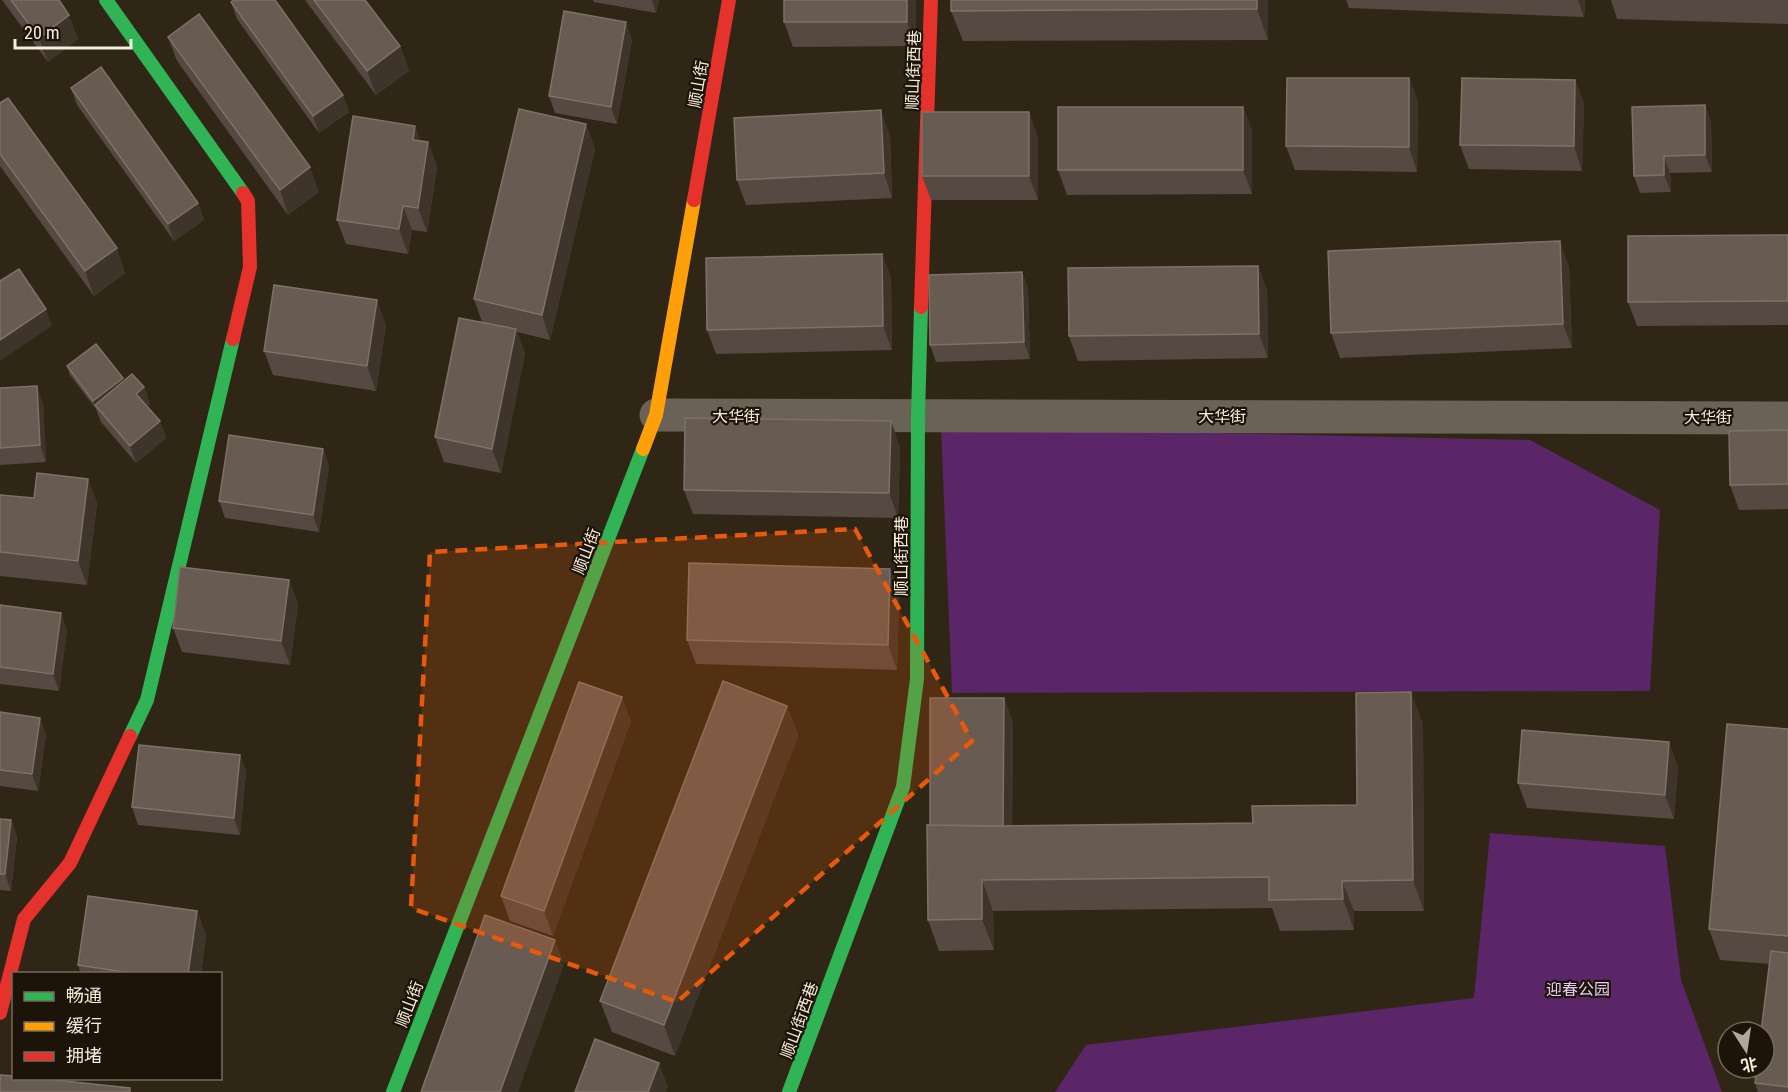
<svg xmlns="http://www.w3.org/2000/svg" width="1788" height="1092" viewBox="0 0 1788 1092" font-family="'Roboto Condensed','Noto Sans SC',sans-serif">
<rect width="100%" height="100%" fill="#302616"/>
<!-- green -->
<g fill="#5a2668">
<path d="M941,427L1530,440L1660,510L1650,691L952,693Z"/>
<path d="M1490,833L1665,846L1681,980L1722,1092H1055L1086,1045L1474,998Z"/>
</g>
<g fill="none" stroke-linecap="round" stroke-linejoin="round">
<!-- street -->
<path stroke="#6a6257" stroke-width="33" d="M656,415L1788,418"/>
<!-- fast -->
<g stroke="#30b455" stroke-width="14">
<path d="M106,0L243,193"/>
<path d="M130,736L147,700L233,339"/>
<path d="M393,1092L643,449"/>
<path d="M789,1092L903,787L917,679L918,416L921,307"/>
</g>
<!-- slow -->
<path stroke="#ff9f0a" stroke-width="14" d="M643,449L656,415L694,200"/>
<!-- jam -->
<g stroke="#e5322d" stroke-width="14">
<path d="M694,200L729,0"/>
<path d="M921,307L931,0"/>
<path d="M233,339L250,267L248,201L243,193"/>
<path d="M0,1013L24,919L70,863L130,736"/>
</g>
</g>
<!-- wall -->
<g fill="#554942">
<path d="M2,0H59L78,39L48,62Z"/>
<path d="M305,0H365L400,46L409,71L376,95Z"/>
<path d="M593,0H659L656,13L594,2Z"/>
<path d="M784,0H916V46L793,47L784,22Z"/>
<path d="M951,0H1268V40L963,41L951,11Z"/>
<path d="M1346,0H1585L1584,17L1349,8Z"/>
<path d="M1611,0H1788V24L1617,19Z"/>
<path d="M231,2L343,95L349,112L319,133L237,19Z"/>
<path d="M168,37L319,192L288,215L177,61Z"/>
<path d="M632,39L617,124L555,113L549,96Z"/>
<path d="M1409,78L1418,103L1417,172L1295,170L1286,146Z"/>
<path d="M1575,80L1584,104L1582,171L1469,169L1460,145Z"/>
<path d="M71,88L198,203L204,220L174,241L77,105Z"/>
<path d="M0,103L125,273L94,296L0,166Z"/>
<path d="M1705,105L1711,122L1712,172L1670,173L1671,192L1640,193L1634,176Z"/>
<path d="M1243,107L1252,131V194L1067,195L1058,170Z"/>
<path d="M586,124L595,149L550,340L517,332L525,353L501,473L444,462L435,437L482,322L474,299Z"/>
<path d="M890,135L892,198L746,205L737,180Z"/>
<path d="M1038,136V200H931L922,176Z"/>
<path d="M421,141L428,142L437,167L427,232L412,230L408,254L346,244L337,220Z"/>
<path d="M1788,235V325L1637,326L1628,302Z"/>
<path d="M882,254L891,278L892,350L716,354L707,330Z"/>
<path d="M1258,266L1267,290L1268,358L1078,361L1069,336Z"/>
<path d="M1569,266L1572,348L1340,358L1331,333Z"/>
<path d="M1022,272L1028,289L1030,359L936,362L930,345Z"/>
<path d="M386,325L376,391L273,375L264,351Z"/>
<path d="M67,366L124,381L144,387L150,404L147,407L160,421L166,438L136,463L101,422L96,409L70,375Z"/>
<path d="M0,388L43,403L46,462L0,465Z"/>
<path d="M1788,430V509L1739,510L1730,485Z"/>
<path d="M900,446L898,518L693,514L684,490Z"/>
<path d="M323,449L329,466L319,532L225,518L219,501Z"/>
<path d="M88,479L97,503L87,585L0,576V495L34,498Z"/>
<path d="M289,580L298,604L290,665L182,652L173,628Z"/>
<path d="M899,593L897,670L696,664L687,640Z"/>
<path d="M0,605L67,630L59,691L0,684Z"/>
<path d="M1004,698L1013,723L1012,826L1253,823L1357,805L1423,723L1424,911H1354V930L1280,931L1272,908L993,911L994,950L939,951L928,920L930,825Z"/>
<path d="M787,706L798,736L675,1056L612,1032L600,1001Z"/>
<path d="M0,712L40,718L46,735L38,791L0,786Z"/>
<path d="M631,721L553,936L510,921L501,896Z"/>
<path d="M1788,729V1092H1758L1755,1083L1770,964L1720,960L1709,929Z"/>
<path d="M240,755L246,772L240,835L138,825L132,807Z"/>
<path d="M1678,766L1674,819L1527,808L1518,783Z"/>
<path d="M0,819L11,820L17,837L11,891L0,890Z"/>
<path d="M197,911L206,936L201,974H81L78,965Z"/>
</g>
<!-- shaded-wall -->
<g fill="#3f3429">
<path d="M652,0H659L656,13Z"/>
<path d="M907,0H916V46L907,22Z"/>
<path d="M1257,0H1268V40L1257,9Z"/>
<path d="M1578,0H1585L1584,17Z"/>
<path d="M69,15L78,39L48,62L39,38Z"/>
<path d="M626,22L632,39L617,124L611,107Z"/>
<path d="M400,46L409,71L376,95L367,71Z"/>
<path d="M1409,78L1418,103L1417,172L1409,147Z"/>
<path d="M1575,80L1584,104L1582,171L1574,146Z"/>
<path d="M343,95L349,112L319,133L313,116Z"/>
<path d="M1705,105L1711,122L1712,172L1705,155Z"/>
<path d="M1243,107L1252,131V194L1243,170Z"/>
<path d="M881,110L890,135L892,198L884,173Z"/>
<path d="M1029,112L1038,136V200L1029,176Z"/>
<path d="M586,124L595,149L550,340L542,315Z"/>
<path d="M415,126L424,150L413,140Z"/>
<path d="M428,142L437,167L427,232L418,208Z"/>
<path d="M1664,156L1670,173L1671,192L1664,175Z"/>
<path d="M310,167L319,192L288,215L280,190Z"/>
<path d="M198,203L204,220L174,241L168,224Z"/>
<path d="M403,206L412,230L408,254L399,229Z"/>
<path d="M1560,241L1569,266L1572,348L1563,324Z"/>
<path d="M117,248L125,273L94,296L85,271Z"/>
<path d="M882,254L891,278L892,350L883,326Z"/>
<path d="M1258,266L1267,290L1268,358L1259,334Z"/>
<path d="M1022,272L1028,289L1030,359L1024,342Z"/>
<path d="M377,300L386,325L376,391L367,366Z"/>
<path d="M46,309L52,326L0,361V340Z"/>
<path d="M516,329L525,353L501,473L492,449Z"/>
<path d="M123,378L126,387L95,405L96,409L93,401Z"/>
<path d="M37,386L43,403L46,462L40,445Z"/>
<path d="M144,387L150,404L143,411L136,394Z"/>
<path d="M160,421L166,438L136,463L130,446Z"/>
<path d="M891,421L900,446L898,518L889,493Z"/>
<path d="M323,449L329,466L319,532L313,515Z"/>
<path d="M88,479L97,503L87,585L78,561Z"/>
<path d="M890,569L899,593L897,670L888,645Z"/>
<path d="M289,580L298,604L290,665L281,641Z"/>
<path d="M61,613L67,630L59,691L53,674Z"/>
<path d="M1411,692L1423,723L1424,911L1413,880Z"/>
<path d="M622,697L631,721L553,936L544,911Z"/>
<path d="M1004,698L1013,723L1012,857L1003,832Z"/>
<path d="M787,706L798,736L675,1056L664,1025Z"/>
<path d="M40,718L46,735L38,791L32,774Z"/>
<path d="M1669,742L1678,766L1674,819L1665,795Z"/>
<path d="M240,755L246,772L240,835L234,818Z"/>
<path d="M11,820L17,837L11,891L5,874Z"/>
<path d="M982,880L993,911L994,950L982,919Z"/>
<path d="M1342,881L1354,911V930L1343,899Z"/>
<path d="M197,911L206,936L201,974H188Z"/>
<path d="M555,940L564,965L518,1092H500Z"/>
<path d="M659,1063L668,1087L666,1092H648Z"/>
</g>
<!-- building -->
<g fill="#675b52" stroke="#7e7268" stroke-width="1.5">
<path d="M11,0H59L69,15L39,38Z"/>
<path d="M234,0H275L343,95L313,116L231,2Z"/>
<path d="M314,0H365L400,46L367,71Z"/>
<rect x="784" y="0" width="123" height="22"/>
<path d="M951,0H1257V9L951,11Z"/>
<path d="M564,11L626,22L611,107L549,96Z"/>
<path d="M199,14L310,167L280,190L168,37Z"/>
<path d="M101,67L198,203L168,224L71,88Z"/>
<path d="M1287,78H1409V147L1286,146Z"/>
<path d="M1462,78L1575,80L1574,146L1460,145Z"/>
<path d="M8,98L117,248L85,271L0,154V103Z"/>
<path d="M1705,105V155L1664,156V175L1634,176L1632,107Z"/>
<rect x="1058" y="107" width="185" height="63"/>
<path d="M519,109L586,124L542,315L474,299Z"/>
<path d="M881,110L884,173L737,180L734,118Z"/>
<rect x="922" y="112" width="107" height="64"/>
<path d="M353,116L415,126L413,140L428,142L418,208L403,206L399,229L337,220Z"/>
<path d="M1788,235V301L1628,302V236Z"/>
<path d="M1560,241L1563,324L1331,333L1328,251Z"/>
<path d="M882,254L883,326L707,330L706,258Z"/>
<path d="M1258,266L1259,334L1069,336L1068,268Z"/>
<path d="M19,269L46,309L0,340V281Z"/>
<path d="M1022,272L1024,342L930,345L929,275Z"/>
<path d="M274,285L377,300L367,366L264,351Z"/>
<path d="M459,318L516,329L492,449L435,437Z"/>
<path d="M96,344L123,378L93,401L67,366Z"/>
<path d="M132,374L144,387L136,394L160,421L130,446L95,405Z"/>
<path d="M37,386L40,445L0,448V388Z"/>
<path d="M685,418L891,421L889,493L684,490Z"/>
<path d="M1788,430V484L1730,485L1729,431Z"/>
<path d="M229,435L323,449L313,515L219,501Z"/>
<path d="M37,473L88,479L78,561L0,552V495L34,498Z"/>
<path d="M689,563L890,569L888,645L687,640Z"/>
<path d="M180,567L289,580L281,641L173,628Z"/>
<path d="M0,605L61,613L53,674L0,667Z"/>
<path d="M723,681L787,706L664,1025L600,1001Z"/>
<path d="M579,682L622,697L544,911L501,896Z"/>
<path d="M1411,692L1413,880L1342,881L1343,899L1269,900V877L982,880V919L928,920L927,825L1001,826L1253,823L1252,806L1357,805L1356,693Z"/>
<path d="M930,698H1004L1003,826L930,825Z"/>
<path d="M0,712L40,718L32,774L0,770Z"/>
<path d="M1727,724L1788,729V936L1709,929Z"/>
<path d="M1522,730L1669,742L1665,795L1518,783Z"/>
<path d="M139,745L240,755L234,818L132,807Z"/>
<path d="M0,819L11,820L5,874H0Z"/>
<path d="M88,896L197,911L188,974H137L78,965Z"/>
<path d="M485,915L555,940L500,1092H421Z"/>
<path d="M1771,951L1788,953V1087L1755,1083L1757,1068H1764V1032H1761Z"/>
<path d="M595,1039L659,1063L648,1092H575Z"/>
<path d="M0,1075L14,1076V1078H36L130,1088V1092H0Z"/>
</g>
<!-- marked area -->
<path fill="#e8590c" fill-opacity="0.2" stroke="#e8590c" stroke-width="4.5" stroke-dasharray="12 8" stroke-linejoin="round" d="M855,529L972,741L677,1002L411,908L430,552Z"/>
<g text-anchor="middle" stroke-width="4.5" stroke-linejoin="round" paint-order="stroke">
<!-- street labels -->
<g font-size="16" fill="#f8ecdb" stroke="#1c1408">
<text transform="translate(913 70) rotate(-88)" y="6">顺山街西巷</text>
<text transform="translate(698 84) rotate(-80)" y="6">顺山街</text>
<text x="736" y="422">大华街</text>
<text x="1222" y="422">大华街</text>
<text x="1708" y="423">大华街</text>
<text transform="translate(586 551) rotate(-69)" y="6">顺山街</text>
<text transform="translate(901 556) rotate(-90)" y="6">顺山街西巷</text>
<text transform="translate(409 1004) rotate(-69)" y="6">顺山街</text>
<text transform="translate(799 1020) rotate(-70)" y="6">顺山街西巷</text>
</g>
<!-- park labels -->
<g font-size="16" fill="#e9c9f7" stroke="#1c1408">
<text x="1578" y="995">迎春公园</text>
</g>
</g>
<!-- legend -->
<rect x="12" y="972" width="210" height="108" fill="#1c1408" stroke="#746a5c" stroke-width="1.5"/>
<rect x="24" y="992" width="30" height="9" fill="#30b455" stroke="#746a5c" stroke-width="1.5"/>
<text x="66" y="1002" font-size="18" fill="#f8ecdb">畅通</text>
<rect x="24" y="1022" width="30" height="9" fill="#ff9f0a" stroke="#746a5c" stroke-width="1.5"/>
<text x="66" y="1032" font-size="18" fill="#f8ecdb">缓行</text>
<rect x="24" y="1052" width="30" height="9" fill="#e5322d" stroke="#746a5c" stroke-width="1.5"/>
<text x="66" y="1062" font-size="18" fill="#f8ecdb">拥堵</text>
<!-- north arrow -->
<g transform="translate(1746 1050) rotate(168)"><circle r="28" fill="#1c1408" stroke="#746a5c" stroke-width="1.5"/>
<path d="M0-4.5L10 22L0 15L-10 22Z" fill="#b2a796"/>
<text y="-9" font-size="16" font-weight="bold" text-anchor="middle" fill="#f8ecdb">北</text>
</g>
<!-- scale -->
<path d="M15 39v9h116v-9" fill="none" stroke="#f8ecdb" stroke-width="3"/>
<text x="24" y="39" font-size="18" fill="#f8ecdb" stroke="#1c1408" stroke-width="4.5" paint-order="stroke">20 m</text>
</svg>
